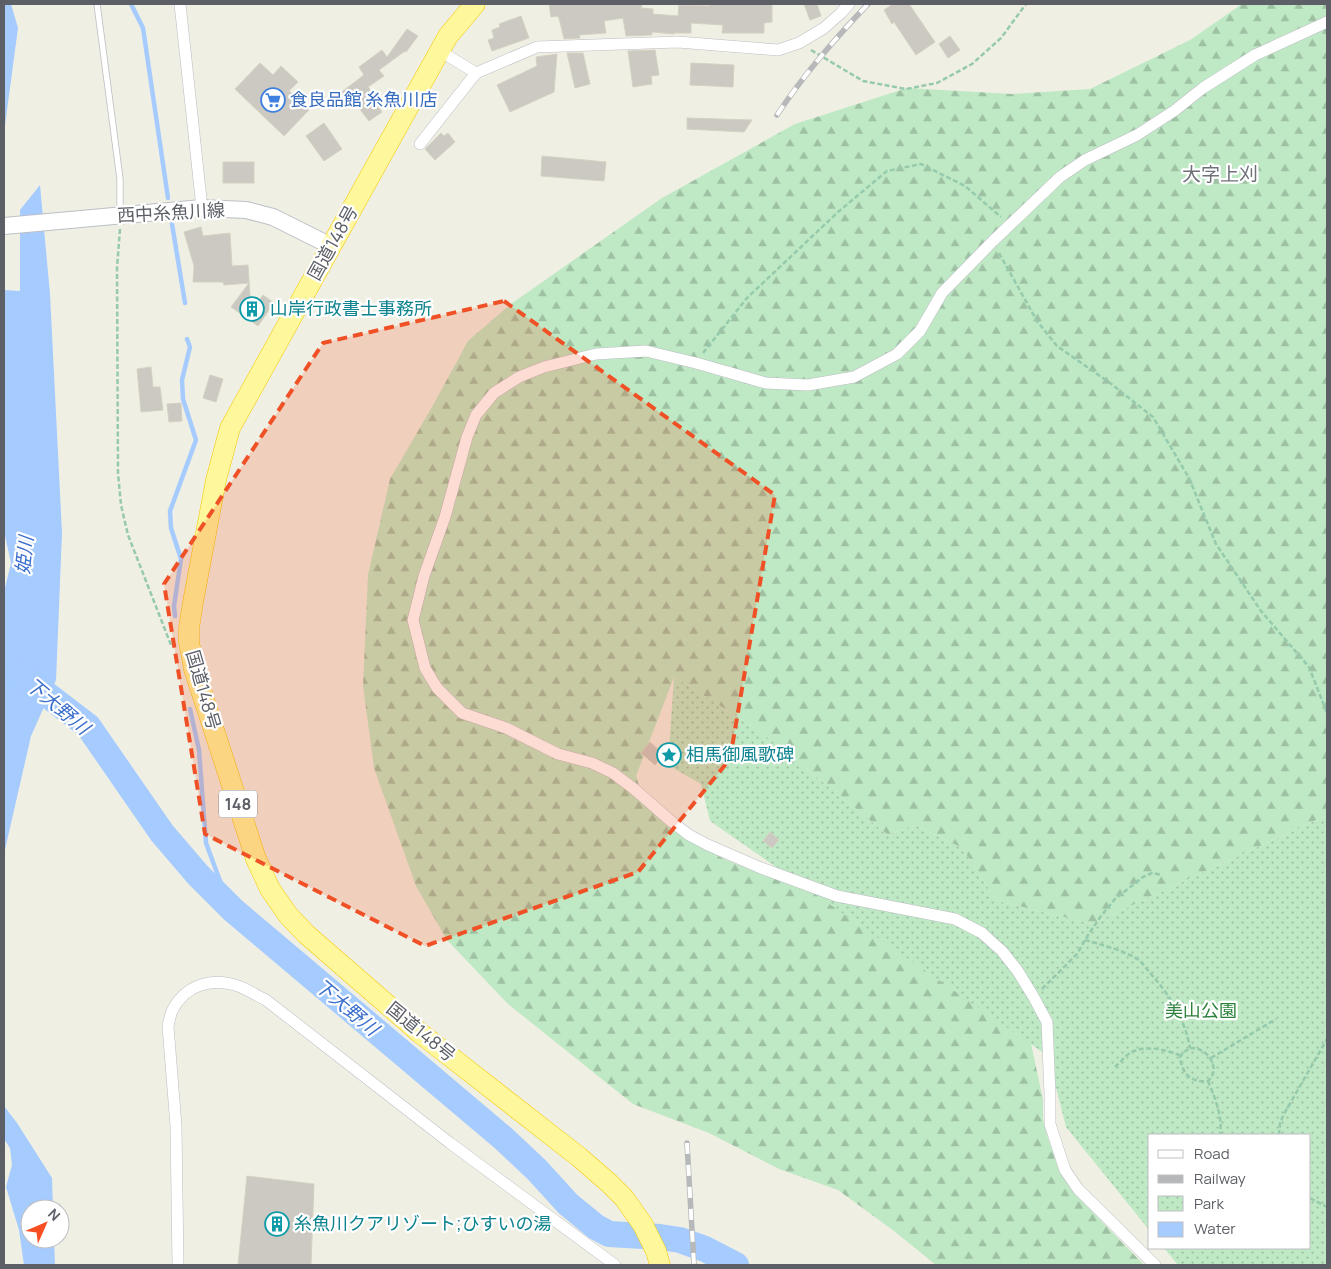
<svg xmlns="http://www.w3.org/2000/svg" width="1331" height="1269" viewBox="0 0 1331 1269" font-family="Manrope,'Noto Sans JP',sans-serif">
<defs>
<pattern id="forest-firs" width="22" height="20" patternUnits="userSpaceOnUse" patternTransform="scale(1.25)"><rect width="22" height="20" fill="#bee9c4"/><path d="M5 1l3.5 6h-7zM16 11l3.5 6h-7z" fill="#9ec0a3"/></pattern>
<pattern id="park-dots" width="8" height="8" patternUnits="userSpaceOnUse" patternTransform="scale(1.25)"><rect width="8" height="8" fill="#bee9c4"/><path d="M2 2h.1M6 6h.1" fill="none" stroke="#9ec0a3" stroke-width="1.8" stroke-linecap="round"/></pattern>
</defs>
<rect width="100%" height="100%" fill="#f0efe4"/>
<!-- forest -->
<path fill="url(#forest-firs)" d="M1242,4H1327V815L1092,924L997,901L962,848L915,825L888,835L757,729L674,677L636,776L645,803L678,833L724,859L759,873L916,918L1028,1029L1043,1100V1119L1047,1135L1058,1168L1075,1194L1144,1265H936L894,1231L838,1190L779,1169L709,1133L633,1104L508,1004L447,940L416,886L374,768L363,686L368,575L390,479L432,407L468,341L511,304L662,198L795,124L907,88L1012,94L1090,89L1190,40Z"/>
<!-- park -->
<path fill="url(#park-dots)" d="M674,677L757,729L888,835L915,825L962,848L997,901L1092,924L1327,815V1265H1178L1164,1248H1310V1135H1150V1231L1066,1127L1048,1056L710,821L701,784L668,765Z"/>
<!-- water -->
<g fill="#a5cbff">
<path d="M4,4H11L18,28L4,133Z"/>
<path d="M40,185L50,294L62,533L56,680L31,736L4,854V592L11,563L4,531V290L20,291V210Z"/>
<path d="M4,1106L17,1123L52,1178L53,1209H30V1239H54L55,1265H24L19,1230L6,1187L12,1165L10,1148L4,1139Z"/>
</g>
<g fill="none" stroke-linecap="round" stroke-linejoin="round">
<!-- stream -->
<g stroke="#a5cbff" stroke-width="4.5">
<path d="M131,4L143,28L168,198"/>
<path d="M172,224L185,303"/>
<path d="M175,616L174,606L181,559L171,528L170,511L196,440L183,399L182,380L190,347L187,339"/>
<path d="M190,709L199,750L206,843L230,908"/>
</g>
<!-- river -->
<path stroke="#a5cbff" stroke-width="26" d="M20,674L88,726L162,833L198,875L233,910L503,1138L537,1170L568,1204L596,1227L609,1234L660,1237L680,1240L705,1249L736,1265"/>
</g>
<!-- building -->
<g fill="#cbc9c1" stroke="#d5d2c2">
<path d="M549,4H642L641,8L653,9V14L678,16L679,5L709,6V4H772V22L764,23V33H722L723,25L691,23V33H674V34L652,32V35L626,36L623,18L604,21L606,33L579,35L580,38L564,39L559,18H558V16L551,17Z"/>
<path d="M804,4H817L821,16L810,20Z"/>
<path d="M893,4H909L935,42L916,55L894,22L892,24L884,10Z"/>
<path d="M521,16L529,38L492,51L488,40L494,38L492,30L500,27L499,24Z"/>
<path d="M407,29L418,36L406,52L405,51L379,70L384,76L368,87L372,92L369,94L382,112L369,121L355,103L349,107L339,94L364,75L359,67L382,50L387,57Z"/>
<path d="M950,36L960,50L948,58L939,44Z"/>
<path d="M655,50L659,75L651,76L652,84L633,87L628,51Z"/>
<path d="M567,53H583L590,84L575,88Z"/>
<path d="M557,54L554,92L510,112L497,85L537,66L536,57Z"/>
<path d="M260,63L273,75L281,66L298,82L289,91L309,110L284,136L235,89Z"/>
<path d="M691,63L734,65L733,87L690,85Z"/>
<path d="M687,118L752,120L744,132L687,129Z"/>
<path d="M324,123L342,149L324,161L306,136Z"/>
<path d="M441,133L444,136L448,133L455,142L435,160L425,149Z"/>
<path d="M542,156L606,162L604,181L541,176Z"/>
<rect x="223" y="162" width="31" height="21"/>
<path d="M201,227L203,236L230,233L232,266L248,265L251,311L263,295L274,303L258,326L231,307L249,283L224,285L223,282H193L194,266L184,232Z"/>
<path d="M151,367L153,387H160L163,410L141,412L137,369Z"/>
<path d="M210,375L223,379L216,402L203,398Z"/>
<path d="M181,403L182,421L169,422L167,404Z"/>
<path d="M650,742L664,755L655,765L641,753Z"/>
<path d="M770,832L779,840L772,848L763,841Z"/>
<path d="M247,1176L314,1184L311,1265H238Z"/>
</g>
<g fill="none" stroke-linecap="round" stroke-linejoin="round">
<!-- service casing -->
<g stroke="#bcbdc4" stroke-width="7">
<path id="service" d="M97,4L120,179V213"/>
</g>
<!-- minor casing -->
<g stroke="#bcbdc4" stroke-width="12">
<g id="minor">
<path d="M180,4L202,208"/>
<path d="M440,51L476,73L537,47L678,42L778,50L799,43L824,28L841,13L849,4"/>
<path d="M420,144L476,73"/>
<path d="M178,1265L176,1126L168,1026C169,1021 170,1016 172,1011C185,985 211,977 238,986C247,989 257,996 266,1000L450,1143L615,1265"/>
<path d="M1155,1265L1078,1189L1065,1170L1050,1124V1094L1047,1022L1033,996L1017,970L1002,951L993,943L982,933L955,919L837,896L761,868L708,845L689,835L672,822L633,788L613,773L592,763L558,754L506,728L462,713L437,688L425,668L413,620L424,576L445,517L467,437L476,415L494,393L519,377L544,367L596,354L646,351L696,363L766,383L808,385L854,377L897,354L920,331L942,293L993,241L1060,177L1085,160L1137,135L1174,111L1203,88L1255,55L1327,22"/>
</g>
</g>
<!-- secondary casing -->
<g stroke="#bcbfc6" stroke-width="18">
<path id="secondary" d="M4,226L202,208L246,210L273,217L331,246"/>
</g>
<!-- trunk casing -->
<g stroke="#f4c800" stroke-width="21">
<path id="trunk" d="M475,4L448,36L230,428L216,480L193,602L189,628V642L194,669L256,859L270,889L288,915L306,934L420,1033L579,1157L609,1183L624,1198L643,1225L656,1251L660,1265"/>
</g>
<!-- path -->
<g stroke="#96caad" stroke-width="2.5" stroke-dasharray="5 2.5" stroke-linecap="butt">
<path d="M811,50L863,81L906,89L937,83L972,64L1001,38L1026,4"/>
<path d="M120,229L117,268L118,473L121,505L128,535L171,645"/>
<path d="M999,253L1037,321L1057,346L1110,383L1153,417L1189,478L1216,544L1261,611L1309,667L1327,713"/>
<path d="M703,353L747,298L838,212L887,171L921,164L965,186L1001,217"/>
<path d="M1085,940C1099,944 1129,952 1140,961C1143,964 1147,969 1150,973C1169,994 1185,1019 1190,1048"/>
<path d="M1042,989L1077,954L1088,935L1101,916L1115,899L1143,877L1152,873L1162,875"/>
<path d="M1190,1048C1193,1048 1196,1048 1198,1049C1211,1053 1220,1071 1208,1081C1191,1083 1182,1074 1180,1057L1184,1052Z"/>
<path d="M1211,1058L1276,1019"/>
<path d="M1115,1067C1120,1063 1125,1056 1130,1053C1146,1044 1166,1050 1182,1056"/>
<path d="M1208,1081C1215,1098 1223,1117 1220,1135"/>
<path d="M1279,1135L1280,1123L1284,1114L1327,1039"/>
<path d="M1310,1198L1327,1207"/>
</g>
<!-- service -->
<use href="#service" stroke="#fff" stroke-width="5.5"/>
<!-- minor -->
<use href="#minor" stroke="#fff" stroke-width="11"/>
<!-- secondary -->
<use href="#secondary" stroke="#fff" stroke-width="16"/>
<!-- trunk -->
<use href="#trunk" stroke="#fff79b" stroke-width="20"/>
<!-- rail casing -->
<g stroke="#b7b8b9" stroke-width="5.5">
<g id="rail">
<path d="M777,115C805,73 834,40 868,4"/>
<path d="M687,1143L694,1265"/>
</g>
</g>
<!-- rail -->
<use href="#rail" stroke="#fff" stroke-width="4" stroke-dasharray="11" stroke-linecap="butt"/>
</g>
<!-- marked area -->
<path fill="#f05025" fill-opacity="0.2" stroke="#f05025" stroke-width="4" stroke-dasharray="10 6" stroke-linejoin="round" d="M504,301L775,495L730,759L638,872L425,946L205,834L164,584L323,343Z"/>
<!-- icons -->
<defs>
<g id="supermarket-ring" transform="scale(1.25)"><circle r="9.5" fill="#fff" stroke="#3f7fe0" stroke-width="1.5"/><path d="M-6-5.5h2.5l.6 2H6L4.5 2H-2.5L-4.4-4H-6ZM-1.5 3.2a1.3 1.3 0 1 0 .1 0ZM3 3.2a1.3 1.3 0 1 0 .1 0Z" fill="#3f7fe0"/></g>
<g id="building-ring" transform="scale(1.25)"><circle r="9.5" fill="#fff" stroke="#0f9aa8" stroke-width="1.5"/><path d="M-4-6H4V6H1V3H-1V6H-4ZM-2.5-4.3h1.7v1.8h-1.7ZM.8-4.3h1.7v1.8H.8ZM-2.5-1h1.7V.8h-1.7ZM.8-1h1.7V.8H.8Z" fill="#0f9aa8"/></g>
<g id="sight-ring" transform="scale(1.25)"><circle r="9.5" fill="#fff" stroke="#0f9aa8" stroke-width="1.5"/><path d="M0-6L1.8-2.2L6-1.7L2.9 1.2L3.7 5.4L0 3.3L-3.7 5.4L-2.9 1.2L-6-1.7L-1.8-2.2Z" fill="#0f9aa8"/></g>
</defs>
<g fill-rule="evenodd">
<use href="#supermarket-ring" x="273" y="100"/>
<use href="#building-ring" x="252" y="309"/>
<use href="#sight-ring" x="669" y="755"/>
<use href="#building-ring" x="277" y="1224"/>
</g>
<g text-anchor="middle" stroke-width="4.5" stroke-linejoin="round" paint-order="stroke">
<!-- shield labels -->
<rect fill="#fff" stroke="#8d8f94" stroke-width="1" x="219" y="790.5" width="38" height="27" rx="4"/>
<g font-size="16" font-weight="bold" fill="#5c5f66">
<text x="238" y="810">148</text>
</g>
<!-- shop labels -->
<g font-size="18" fill="#366cbe" stroke="#fff" text-anchor="start">
<text x="290" y="106">食良品館 糸魚川店</text>
</g>
<!-- street labels -->
<g font-size="18" fill="#5c5f66" stroke="#fff">
<text transform="translate(171 213) rotate(-3)" y="6">西中糸魚川線</text>
<text transform="translate(333 243) rotate(-61)" y="6">国道148号</text>
<text transform="translate(203 690) rotate(74)" y="6">国道148号</text>
<text transform="translate(421 1032) rotate(39)" y="6">国道148号</text>
</g>
<!-- culture labels -->
<g font-size="18" fill="#0d838f" stroke="#fff" text-anchor="start">
<text x="270" y="315">山岸行政書士事務所</text>
<text x="686" y="761">相馬御風歌碑</text>
<text x="294" y="1230">糸魚川クアリゾート;ひすいの湯</text>
</g>
<!-- park labels -->
<g font-size="18" fill="#2d833d" stroke="#fff">
<text x="1201" y="1017">美山公園</text>
</g>
<!-- neighbourhood labels -->
<g font-size="19" fill="#6d7178" stroke="#fff">
<text x="1220" y="181">大字上刈</text>
</g>
<!-- water labels -->
<g font-size="19" font-style="italic" fill="#3c6fcd" stroke="#fff">
<text transform="translate(24 555) rotate(-84)" y="7">姫川</text>
<text transform="translate(58 706) rotate(40)" y="7">下大野川</text>
<text transform="translate(347 1007) rotate(40)" y="7">下大野川</text>
</g>
</g>
<!-- border -->
<rect width="1331" height="1269" fill="none" stroke="#5c5f66" stroke-width="10"/>
<!-- legend -->
<rect x="1148" y="1134" width="162" height="115" fill="#ffffff" stroke="#bebfc2"/>
<rect x="1158" y="1150" width="25" height="8" fill="#ffffff" stroke="#bebfc2"/>
<text x="1194" y="1159" font-size="15" fill="#5c5f66">Road</text>
<rect x="1158" y="1175" width="25" height="8" fill="#b7b8b9" stroke="#bebfc2"/>
<text x="1194" y="1184" font-size="15" fill="#5c5f66">Railway</text>
<rect x="1158" y="1196" width="25" height="15" fill="url(#park-dots)" stroke="#bebfc2"/>
<text x="1194" y="1209" font-size="15" fill="#5c5f66">Park</text>
<rect x="1158" y="1222" width="25" height="15" fill="#a5cbff" stroke="#bebfc2"/>
<text x="1194" y="1234" font-size="15" fill="#5c5f66">Water</text>
<!-- north arrow -->
<g transform="translate(45 1224) rotate(45)"><circle r="24" fill="#ffffff" stroke="#bebfc2"/>
<path d="M0-4L9 19L0 12L-9 19Z" fill="#f84f22"/>
<text y="-8" font-size="14" font-weight="bold" text-anchor="middle" fill="#5c5f66">N</text>
</g>
</svg>
